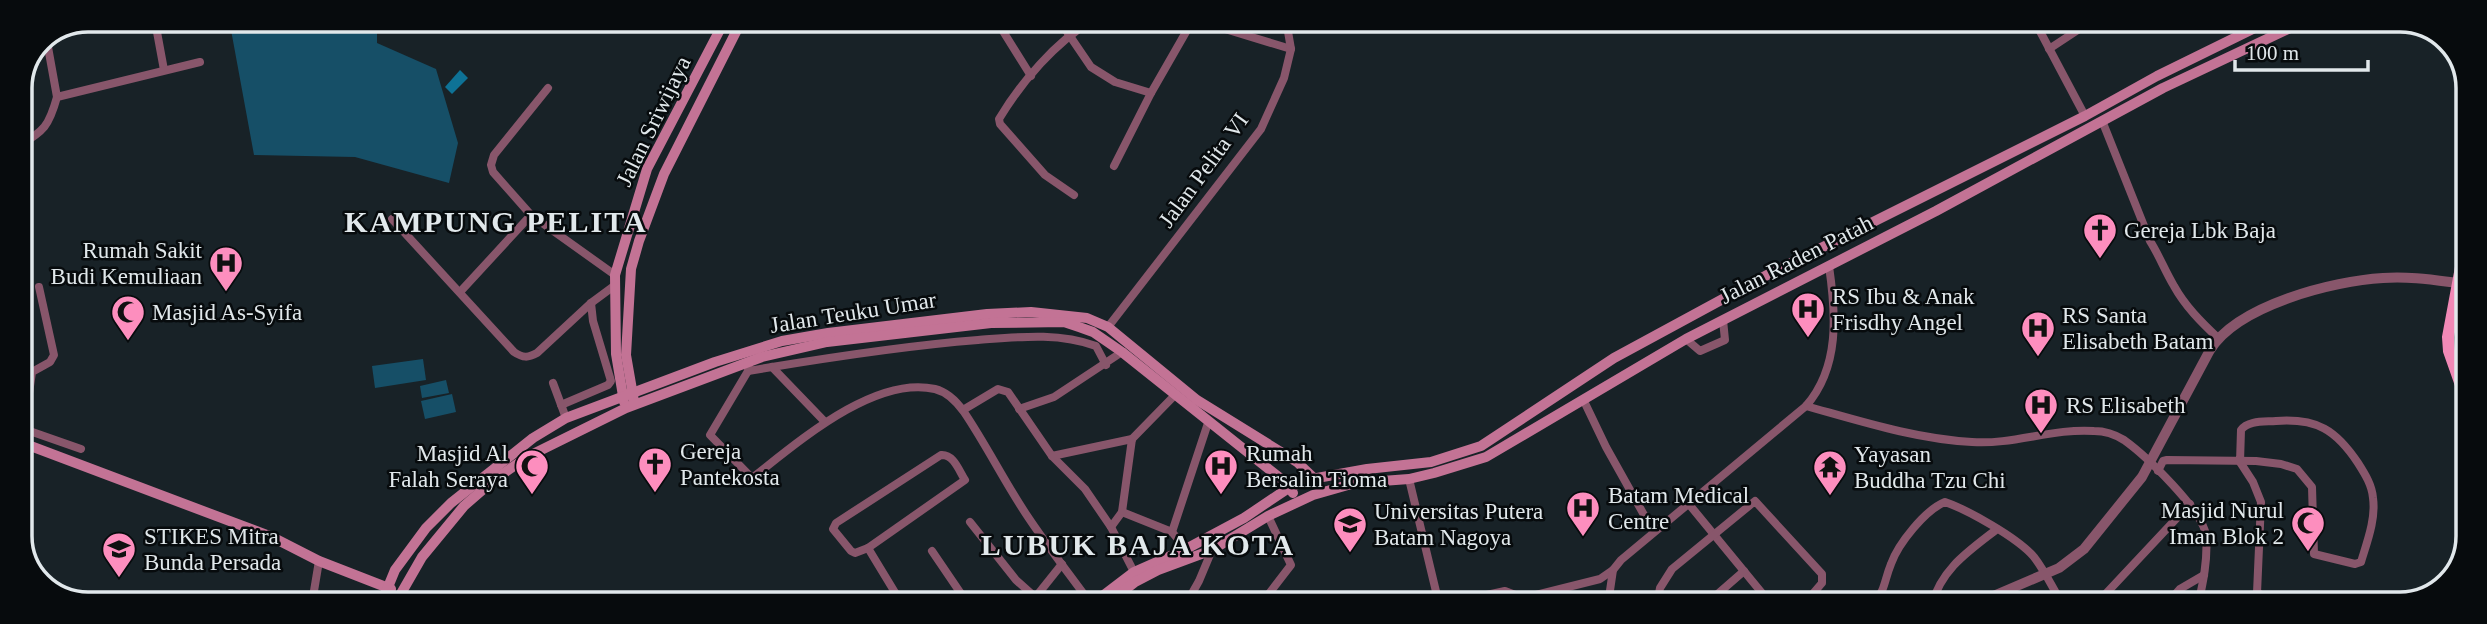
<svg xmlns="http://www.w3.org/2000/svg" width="2487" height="624" viewBox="0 0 2487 624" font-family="'Times New Roman',serif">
<rect width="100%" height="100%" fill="#182227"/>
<!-- green -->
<g fill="#164f67">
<path d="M229,19H377V43L436,69L458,143L449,183L355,157L254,155Z"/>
<path d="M423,359L426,380L375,388L372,366Z"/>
<path d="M446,380L449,393L422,398L420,386Z"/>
<path d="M452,394L456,412L425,419L421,401Z"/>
</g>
<!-- water -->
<path fill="#0e7296" d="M460,70L468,78L452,94L445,87Z"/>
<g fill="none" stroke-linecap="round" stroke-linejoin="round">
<!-- minor -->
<g stroke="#88566b" stroke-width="8">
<path d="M996,20L1031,76"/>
<path d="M1059,20L1091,67L1115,82L1151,93"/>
<path d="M2034,20L2085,116"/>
<path d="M1190,25L1225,29L1291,49"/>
<path d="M157,32L164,70"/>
<path d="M46,36L57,97"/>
<path d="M2049,49L2093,20"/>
<path d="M548,88L494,155L491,165L493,172L531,215L615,275"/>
<path d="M2103,123L2150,241C2159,255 2165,271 2174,286C2185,306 2201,322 2218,338"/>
<path d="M19,146C44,131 49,126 57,97L200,62"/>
<path d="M1114,166L1151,93L1190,25"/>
<path d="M1074,195L1045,175L1000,124L999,119C1022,81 1055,43 1092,20"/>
<path d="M392,219L514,352C523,358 528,358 537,353L591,303L614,286"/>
<path d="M19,236L24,235"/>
<path d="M460,292L531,215"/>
<path d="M1108,327L1261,129L1284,78L1291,49L1286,20"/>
<path d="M1686,339L1700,351L1725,340L1723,320"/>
<path d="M749,363L748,371L710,435L752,478C797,443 874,375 935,389C947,392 957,402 964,412C987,446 1005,483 1028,517C1048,547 1070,575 1091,604"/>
<path d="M772,367L825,422"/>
<path d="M748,371C825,358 901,346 978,340C1018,337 1058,332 1096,346L1106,365"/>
<path d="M553,383L566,418"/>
<path d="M1583,399L1606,447L1653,531"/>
<path d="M561,405L608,385L611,381L593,321L591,303"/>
<path d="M1806,406C1860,421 1916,439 1972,442C2013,445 2053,428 2094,431C2104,431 2116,435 2124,440C2145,455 2204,511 2206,536C2208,559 2203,583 2198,605"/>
<path d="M1019,409L1054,397L1122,352"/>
<path d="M963,410L998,389L1008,392L1052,456L1085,489L1111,527L1134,572"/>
<path d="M21,428L81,449"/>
<path d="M24,429L32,372L50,362L54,355L39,287"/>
<path d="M941,455C954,454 959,471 965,480L868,548L855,553L851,551L833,529L836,523Z"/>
<path d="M1052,456L1132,439"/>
<path d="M2240,462L2253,482L2261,502L2257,593L2253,605"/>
<path d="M2158,471L2163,461L2167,460L2256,461L2281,464L2297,469L2312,487L2314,554L2355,564L2361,562C2367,542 2376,519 2373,498C2372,485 2365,474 2358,463C2336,430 2317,418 2276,421C2265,422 2248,420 2241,430L2240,462"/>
<path d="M1409,479L1439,604"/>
<path d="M1688,503L1771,604"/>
<path d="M1122,512L1172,532L1186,549"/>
<path d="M970,522L1016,580L1035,597"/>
<path d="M1111,527L1122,512L1132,439L1175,395"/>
<path d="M1172,532L1208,423"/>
<path d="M868,548L902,604"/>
<path d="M932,551L968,604"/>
<path d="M2257,593L2286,605"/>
<path d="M1994,596L2000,605"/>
<path d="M2099,601L2190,504"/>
<path d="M312,603L319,561"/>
<path d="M1030,604L1062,564"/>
<path d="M1186,604L1199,581L1212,550"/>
<path d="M1261,604L1291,565L1268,516"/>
<path d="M1445,604L1505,591L1518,596H1532L1600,579L1613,570"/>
<path d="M1608,604L1613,570L1621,560L1806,406C1840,367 1836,314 1829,266"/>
<path d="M1657,604L1660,588L1672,569L1755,501L1822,574V583L1804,604"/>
<path d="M1711,604L1713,598L1744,571"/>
<path d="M1874,604C1886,588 1884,581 1891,564C1898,544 1925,510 1945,502C1968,510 2018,538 2034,557C2045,571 2053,589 2063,605"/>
<path d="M1932,604C1942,568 1969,551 1997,529"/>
<path d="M2166,605L2180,589L2204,575"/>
</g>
<!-- tertiary -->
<path stroke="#88566b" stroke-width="10" d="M1980,604L1991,597L2059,568L2084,549L2142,477L2210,350C2238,305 2333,281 2383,278C2408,276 2434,280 2458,283"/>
<!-- secondary -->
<g stroke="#c37395" stroke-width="10">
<path d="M634,401L626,355L631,269L639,241L664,174L742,20"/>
<path d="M624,402L616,354L615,275L647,169L725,20"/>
<path d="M20,442L272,537L319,561L391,589"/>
<path d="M381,604L395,570L426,528L451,503L533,438L566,418L715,362L782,341L828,333L987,314L1031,312L1087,318L1108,327L1197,400L1297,462L1318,482"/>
<path d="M395,604L422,557L464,506L494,480L527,457L626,408L762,357L827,342L991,323L1064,322L1079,327L1093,332L1122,352L1285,482L1293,493"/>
<path d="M1092,604L1134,572L1186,549L1244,518L1290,487L1317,478L1367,469L1431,462L1481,446L1614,358L1769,274L2085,116L2157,76L2269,21"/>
<path d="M1107,604L1135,582L1158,570L1212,550L1268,516L1313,495L1355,483L1409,479L1434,473L1486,457L1686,339L1936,211L2163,88L2305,21"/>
</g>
<!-- primary -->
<path stroke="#f189b6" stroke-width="12" d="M2467,402L2449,351L2448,337L2467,235"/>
</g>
<!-- icons -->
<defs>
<g id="church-pin" transform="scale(1.75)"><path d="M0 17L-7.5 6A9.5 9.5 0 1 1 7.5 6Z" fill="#fd8ebe" stroke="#070b0d"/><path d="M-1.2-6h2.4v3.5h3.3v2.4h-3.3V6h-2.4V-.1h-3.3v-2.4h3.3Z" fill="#111"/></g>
<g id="hospital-pin" transform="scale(1.75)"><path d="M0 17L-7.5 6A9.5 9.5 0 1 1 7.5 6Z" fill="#fd8ebe" stroke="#070b0d"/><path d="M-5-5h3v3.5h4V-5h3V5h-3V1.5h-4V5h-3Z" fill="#111"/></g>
<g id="mosque-pin" transform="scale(1.75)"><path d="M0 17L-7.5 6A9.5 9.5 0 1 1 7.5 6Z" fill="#fd8ebe" stroke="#070b0d"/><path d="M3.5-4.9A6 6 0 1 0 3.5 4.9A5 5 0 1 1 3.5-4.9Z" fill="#111"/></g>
<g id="temple-pin" transform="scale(1.75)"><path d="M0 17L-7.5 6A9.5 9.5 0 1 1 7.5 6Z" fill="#fd8ebe" stroke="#070b0d"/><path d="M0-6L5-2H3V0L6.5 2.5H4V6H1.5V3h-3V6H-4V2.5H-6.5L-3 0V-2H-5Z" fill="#111"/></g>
<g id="university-pin" transform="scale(1.75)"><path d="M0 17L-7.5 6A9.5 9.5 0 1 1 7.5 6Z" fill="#fd8ebe" stroke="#070b0d"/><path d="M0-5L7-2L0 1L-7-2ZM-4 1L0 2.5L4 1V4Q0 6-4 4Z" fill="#111"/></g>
</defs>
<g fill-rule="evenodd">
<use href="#church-pin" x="2100" y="230"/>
<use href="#hospital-pin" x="226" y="263"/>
<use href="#hospital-pin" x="1808" y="309"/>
<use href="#mosque-pin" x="128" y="312"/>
<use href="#hospital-pin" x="2038" y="328"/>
<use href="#hospital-pin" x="2041" y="405"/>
<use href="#church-pin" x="655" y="464"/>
<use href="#mosque-pin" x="532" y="466"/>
<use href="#hospital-pin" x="1221" y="466"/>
<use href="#temple-pin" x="1830" y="467"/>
<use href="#hospital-pin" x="1583" y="508"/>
<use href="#mosque-pin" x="2308" y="523"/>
<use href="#university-pin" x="1350" y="524"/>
<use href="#university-pin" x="119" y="549"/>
</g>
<g text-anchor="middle" stroke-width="5" stroke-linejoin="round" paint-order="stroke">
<!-- street labels -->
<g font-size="23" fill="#e1e8eb" stroke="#070b0d">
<text transform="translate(653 121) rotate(-64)" y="8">Jalan Sriwijaya</text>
<text transform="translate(1203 170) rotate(-54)" y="8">Jalan Pelita VI</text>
<text transform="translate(1796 259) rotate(-27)" y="8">Jalan Raden Patah</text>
<text transform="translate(853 312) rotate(-9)" y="8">Jalan Teuku Umar</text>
</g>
<!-- poi labels -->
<g font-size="23" fill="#e1e8eb" stroke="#070b0d" text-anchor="start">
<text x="2124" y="238">Gereja Lbk Baja</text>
<text x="202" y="258" text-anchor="end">Rumah Sakit<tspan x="202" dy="26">Budi Kemuliaan</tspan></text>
<text x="1832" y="304">RS Ibu &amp; Anak<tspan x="1832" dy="26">Frisdhy Angel</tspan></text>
<text x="152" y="320">Masjid As-Syifa</text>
<text x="2062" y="323">RS Santa<tspan x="2062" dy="26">Elisabeth Batam</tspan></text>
<text x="2066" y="413">RS Elisabeth</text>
<text x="680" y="459">Gereja<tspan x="680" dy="26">Pantekosta</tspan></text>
<text x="508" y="461" text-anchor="end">Masjid Al<tspan x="508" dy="26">Falah Seraya</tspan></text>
<text x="1246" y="461">Rumah<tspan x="1246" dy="26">Bersalin Tioma</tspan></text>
<text x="1854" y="462">Yayasan<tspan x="1854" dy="26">Buddha Tzu Chi</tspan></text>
<text x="1608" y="503">Batam Medical<tspan x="1608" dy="26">Centre</tspan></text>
<text x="2284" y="518" text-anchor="end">Masjid Nurul<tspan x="2284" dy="26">Iman Blok 2</tspan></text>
<text x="1374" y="519">Universitas Putera<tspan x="1374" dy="26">Batam Nagoya</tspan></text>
<text x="144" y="544">STIKES Mitra<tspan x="144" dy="26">Bunda Persada</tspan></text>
</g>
<!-- district labels -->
<g font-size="30" font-weight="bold" letter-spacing="2" fill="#e1e8eb" stroke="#070b0d">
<text x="496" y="232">KAMPUNG PELITA</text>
<text x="1138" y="555">LUBUK BAJA KOTA</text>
</g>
</g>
<!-- crop -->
<path d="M0 0H2487V624H0ZM88 32H2400A56 56 0 0 1 2456 88V536A56 56 0 0 1 2400 592H88A56 56 0 0 1 32 536V88A56 56 0 0 1 88 32Z" fill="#070b0d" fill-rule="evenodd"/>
<path fill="none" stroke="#e1e8eb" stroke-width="3.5" d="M88 32H2400A56 56 0 0 1 2456 88V536A56 56 0 0 1 2400 592H88A56 56 0 0 1 32 536V88A56 56 0 0 1 88 32Z"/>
<!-- scale -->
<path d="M2235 60v10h133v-10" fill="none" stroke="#e1e8eb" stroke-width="3.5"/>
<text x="2246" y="60" font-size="21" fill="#e1e8eb" stroke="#070b0d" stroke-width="5" paint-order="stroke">100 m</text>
</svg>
